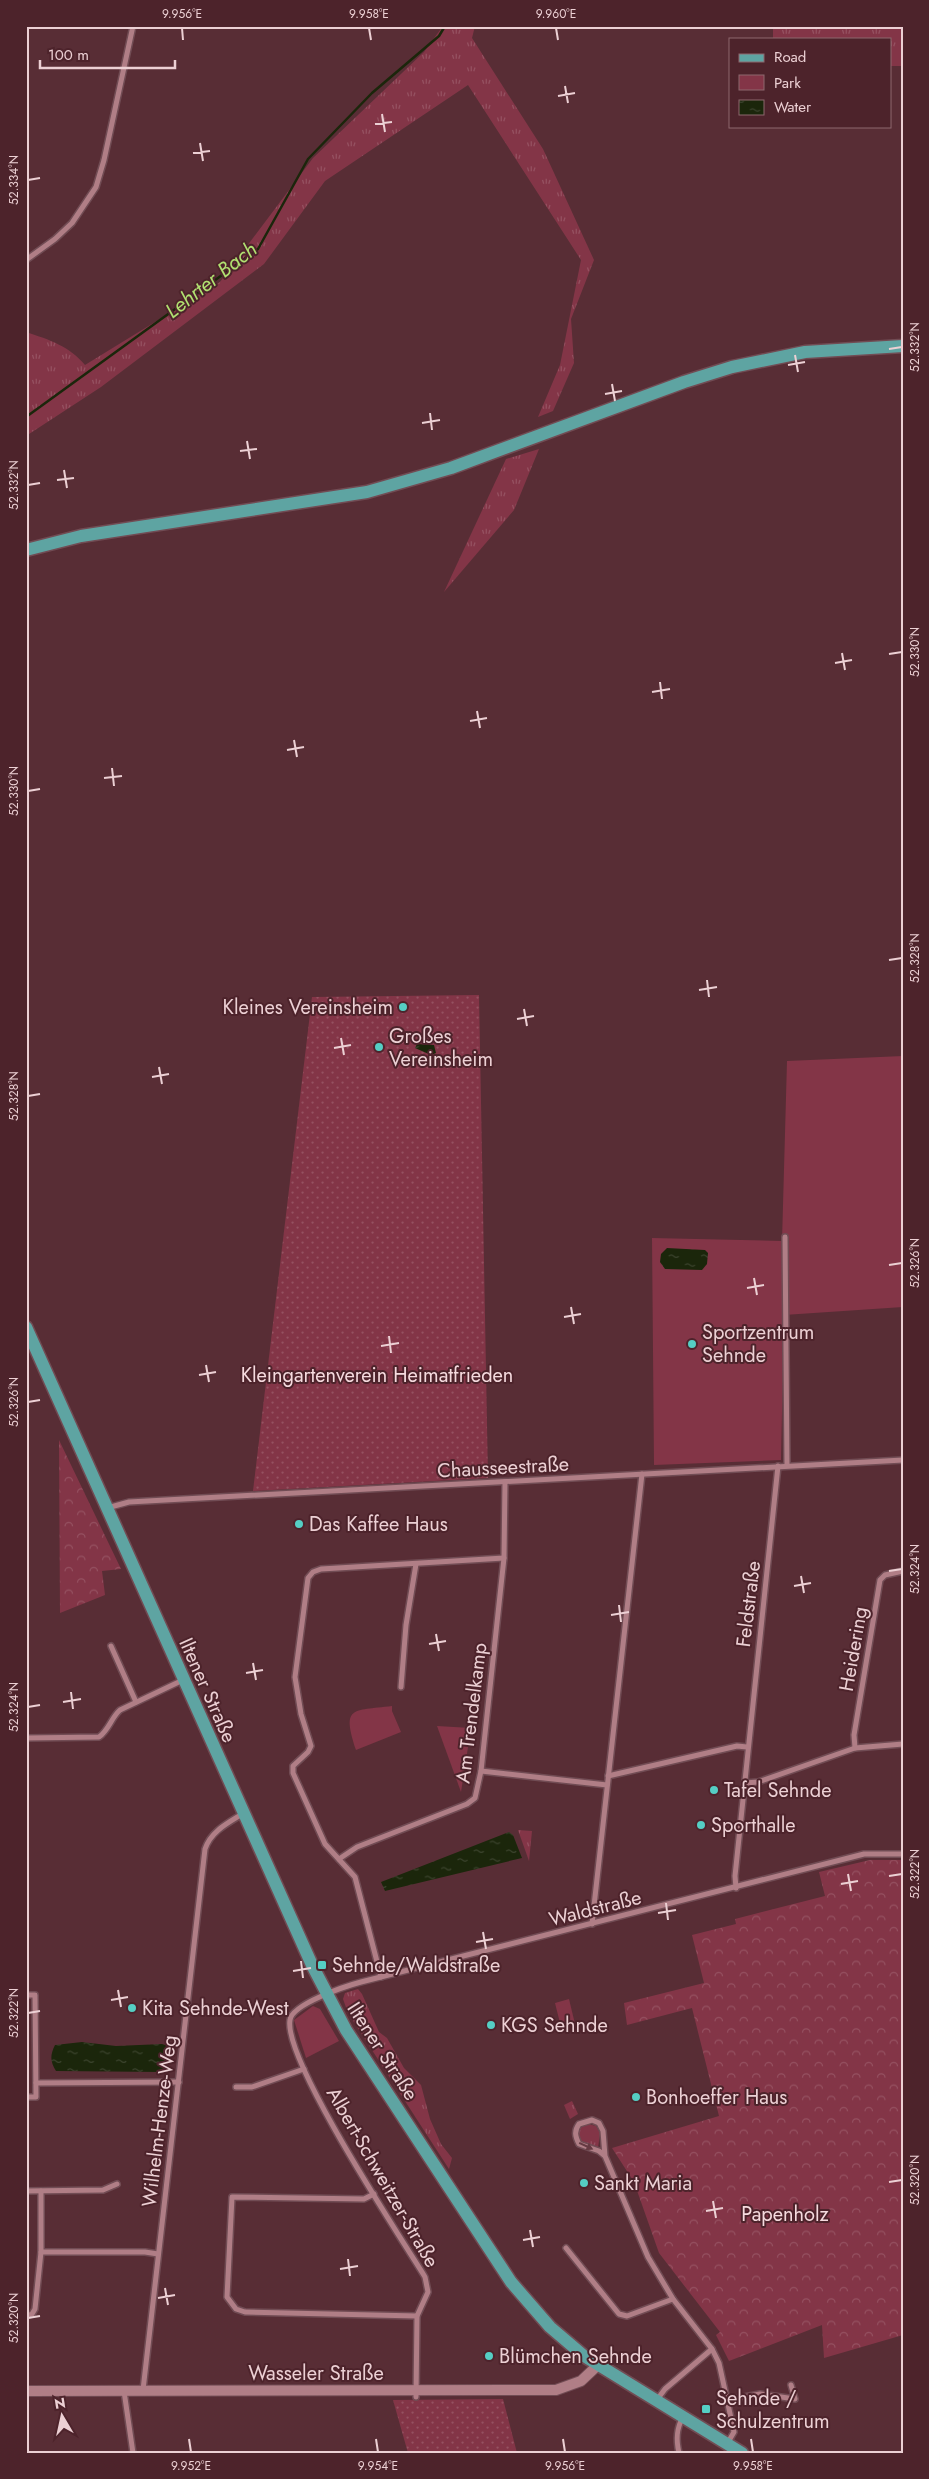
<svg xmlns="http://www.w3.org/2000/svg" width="929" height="2479" viewBox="0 0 929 2479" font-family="Jost,sans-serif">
<defs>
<pattern id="grass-tufts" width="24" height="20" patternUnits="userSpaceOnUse" patternTransform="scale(1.25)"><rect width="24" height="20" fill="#833547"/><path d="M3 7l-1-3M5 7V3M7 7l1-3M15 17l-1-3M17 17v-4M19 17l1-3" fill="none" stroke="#955161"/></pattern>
<pattern id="forest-crowns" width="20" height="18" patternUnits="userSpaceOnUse" patternTransform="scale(1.25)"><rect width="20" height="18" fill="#833547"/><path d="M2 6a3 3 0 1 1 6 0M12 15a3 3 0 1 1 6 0" fill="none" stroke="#955161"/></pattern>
<pattern id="garden-dots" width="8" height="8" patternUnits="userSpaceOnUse" patternTransform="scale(1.25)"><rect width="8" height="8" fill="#833547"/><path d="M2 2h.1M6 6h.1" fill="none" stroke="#955161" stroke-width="1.8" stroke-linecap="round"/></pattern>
<pattern id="water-ripples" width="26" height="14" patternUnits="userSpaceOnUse" patternTransform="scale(1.25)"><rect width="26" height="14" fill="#1b260b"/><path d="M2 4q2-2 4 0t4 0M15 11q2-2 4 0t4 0" fill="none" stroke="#3c442e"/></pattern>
</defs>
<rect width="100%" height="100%" fill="#582d35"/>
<!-- grass -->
<g fill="url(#grass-tufts)">
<path d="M443,26H475L472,38L543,149L594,260L571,319L574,363L553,411L538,417L560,365L581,260L468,85L325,181L264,264L101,387L26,436V332C50,340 69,346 85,365L220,282L313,158L424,52Z"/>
<path d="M773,26H903V66H890V39H773Z"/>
<path d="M539,449L514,510L444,592L506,459Z"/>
<path d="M518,1830L532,1831L529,1861Z"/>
<path d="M358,1989L362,1994L379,2032L387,2038L404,2068L421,2085L430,2119L441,2144L452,2158L449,2169L348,2013L343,1999L345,1993Z"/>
<path d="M572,2101L578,2114L570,2119L564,2105Z"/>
<path d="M588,2124L596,2126L600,2133L598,2148L580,2142C577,2132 577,2127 588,2124Z"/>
</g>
<!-- forest -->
<g fill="url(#forest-crowns)">
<path d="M59,1440L121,1569L102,1571L105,1595L60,1613Z"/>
<path d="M870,1860H903V2335L824,2358L822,2325L729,2361L716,2335L720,2332L659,2253L634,2182L612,2148L719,2116L692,2008L627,2025L624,2003L704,1983L692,1935L736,1924L735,1919L825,1896L819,1872Z"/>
</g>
<!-- park -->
<g fill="#833547">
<path d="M903,1056V1307L784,1315L781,1460L654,1465L652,1238L782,1241L787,1061Z"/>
<path d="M392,1706V1711L401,1732L356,1750C342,1706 351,1711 392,1706Z"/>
<path d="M437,1726L471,1728L461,1792Z"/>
<path d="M569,1999L575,2024L561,2027L555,2003Z"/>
<path d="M313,2006L320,2009L339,2041L306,2058L294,2020Z"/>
</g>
<!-- garden -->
<g fill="url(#garden-dots)">
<path d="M479,995L488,1478L253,1491L312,997Z"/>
<path d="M503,2399L517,2453H408L393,2400Z"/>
</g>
<!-- water -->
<g fill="url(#water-ripples)">
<path d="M417,1044L434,1045L436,1053L431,1055L415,1048Z"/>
<path d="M667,1248L705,1250L708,1253L707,1264L702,1270L665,1269L660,1262L661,1254Z"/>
<path d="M509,1832L513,1835L522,1858L385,1891L381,1882Z"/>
<path d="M82,2042L116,2046L162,2044L168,2046L169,2057L167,2070L160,2072L56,2071C50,2061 50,2055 55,2045Z"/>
</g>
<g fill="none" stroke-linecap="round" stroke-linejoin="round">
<!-- stream -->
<path stroke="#1b260b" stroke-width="2.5" d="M26,417L258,249L308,159L372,93L439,36L445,26"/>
<!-- street casing -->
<g stroke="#714c54" stroke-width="8">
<g id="street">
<path d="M26,260L55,239L72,223L96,187L104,160L133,26"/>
<path d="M785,1237L787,1465"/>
<path d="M107,1508L129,1502L903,1460"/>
<path d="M111,1646L136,1702"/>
<path d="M401,1687L406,1625L416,1564"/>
<path d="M26,1738L99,1737C109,1730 111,1718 120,1710L183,1680"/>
<path d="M855,1748L854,1735L880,1580L885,1575L903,1571"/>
<path d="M481,1771L607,1785"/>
<path d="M608,1776L737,1746L747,1747"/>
<path d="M745,1783L758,1782L855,1748L903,1744"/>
<path d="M339,1859L357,1847L467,1804L475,1798L481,1771L504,1558L505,1482"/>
<path d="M736,1888L735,1876L778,1466"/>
<path d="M592,1924L642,1474"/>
<path d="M381,1977L355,1877L325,1844L293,1773V1766L308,1752L311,1746L301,1714L295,1677L308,1578L313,1572L321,1569L504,1558"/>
<path d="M26,1995H35L36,2097H26"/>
<path d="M36,2083L179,2082"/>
<path d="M236,2087H252L304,2069"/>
<path d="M605,2156L599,2151L579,2144C575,2136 574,2131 579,2124L592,2120L599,2123L603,2131L605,2156L648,2257L673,2299L712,2349L719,2363L734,2432L727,2444"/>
<path d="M26,2191L103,2190L117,2184"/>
<path d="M41,2191V2252"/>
<path d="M374,2194L364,2199L232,2197L227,2297L236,2309L245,2312L417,2316"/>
<path d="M566,2248L619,2314L627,2316L673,2299"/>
<path d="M26,2316L32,2314L35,2309L41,2252H145L158,2254"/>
<path d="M143,2390L205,1849C211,1831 228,1823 244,1813"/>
<path d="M124,2391L133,2453"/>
<path d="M416,2397L417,2316L428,2292L425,2277C399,2235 283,2059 290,2020C292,2004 346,1986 361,1982L864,1854H903"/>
<path d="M728,2400L760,2394L795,2399L791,2385"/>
<path d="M656,2401L665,2389L712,2349"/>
<path d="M679,2453C676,2440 676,2429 683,2417"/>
</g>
</g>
<!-- secondary casing -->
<g stroke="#714c54" stroke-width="12">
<path id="secondary" d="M26,2391L556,2390L581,2381L598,2365"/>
</g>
<!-- primary casing -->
<g stroke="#714c54" stroke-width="15">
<g id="primary">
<path d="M26,550L81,536L367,492L451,468L684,382L732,367L805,352L903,346"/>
<path d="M26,1327L312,1965L346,2030L511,2282L550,2327L584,2356L742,2453"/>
</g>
</g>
<!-- street -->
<use href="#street" stroke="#b07e86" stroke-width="5"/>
<!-- secondary -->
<use href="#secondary" stroke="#b07e86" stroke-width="10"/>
<!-- primary -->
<use href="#primary" stroke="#5ea4a2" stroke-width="12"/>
</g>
<!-- one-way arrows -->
<defs><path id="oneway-solid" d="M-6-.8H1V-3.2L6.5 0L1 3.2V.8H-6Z" transform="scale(1.25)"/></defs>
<use fill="#663a42" href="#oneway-solid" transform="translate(586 2146) rotate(25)"/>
<!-- ticks -->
<path fill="none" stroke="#ecd0d4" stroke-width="2" d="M182,28L183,40M369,28L371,40M556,28L558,40M565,86L568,103M558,96L575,93M382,114L385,132M375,124L392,122M200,143L203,161M193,153L210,151M28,180L40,178M889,349L902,347M795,355L798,372M788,365L805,362M612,384L615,401M605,394L622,391M430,413L432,430M422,423L440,420M247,441L250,459M240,451L257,449M64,470L67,488M57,480L74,478M28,485L40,483M842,653L845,670M889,654L902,652M835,663L852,660M660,682L662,699M652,692L670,689M477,711L480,728M470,721L487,718M294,740L297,757M287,750L304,747M112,768L114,786M104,778L122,776M28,791L40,789M889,960L902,958M707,980L709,997M699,990L717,987M524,1009L527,1026M517,1019L534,1016M341,1038L344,1055M334,1048L351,1045M159,1067L162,1084M152,1077L169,1074M28,1096L40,1094M889,1265L902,1263M754,1278L757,1295M747,1288L764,1285M571,1307L574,1324M564,1317L581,1314M389,1336L391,1353M381,1346L399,1343M206,1365L209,1382M199,1375L216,1372M28,1402L40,1400M889,1571L902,1569M801,1576L804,1593M794,1586L811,1583M619,1605L621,1622M611,1615L629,1612M436,1634L439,1651M429,1644L446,1641M253,1663L256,1680M246,1673L263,1670M71,1692L73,1709M63,1702L81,1699M28,1707L40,1705M848,1874L851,1891M889,1876L902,1874M841,1884L858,1881M666,1903L668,1920M658,1913L676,1910M483,1932L486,1949M476,1942L493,1939M301,1961L303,1978M293,1971L311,1968M118,1990L121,2007M111,2000L128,1997M28,2013L40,2011M889,2182L902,2180M713,2201L716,2218M706,2211L723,2208M530,2230L533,2247M523,2240L540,2237M348,2259L350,2276M340,2269L358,2266M165,2288L168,2305M158,2298L175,2295M28,2318L40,2316M189,2439L191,2452M376,2439L378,2452M563,2439L565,2452M751,2439L753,2452"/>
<!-- markers -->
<g fill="#55cec4" stroke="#4d232b" stroke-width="2">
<circle cx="403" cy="1007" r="5"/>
<circle cx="379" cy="1047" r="5"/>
<circle cx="692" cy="1344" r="5"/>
<circle cx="299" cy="1524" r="5"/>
<circle cx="714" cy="1790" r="5"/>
<circle cx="701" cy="1825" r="5"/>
<rect x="317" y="1960" width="10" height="10" rx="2.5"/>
<circle cx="132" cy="2008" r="5"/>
<circle cx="491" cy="2025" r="5"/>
<circle cx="636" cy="2097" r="5"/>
<circle cx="584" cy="2183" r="5"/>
<circle cx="489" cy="2356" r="5"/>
<rect x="701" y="2404" width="10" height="10" rx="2.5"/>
</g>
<g text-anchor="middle" stroke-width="4" stroke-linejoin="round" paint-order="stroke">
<!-- poi labels -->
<g font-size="20" fill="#ecd0d4" stroke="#4d232b" text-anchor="start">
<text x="393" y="1014" text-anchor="end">Kleines Vereinsheim</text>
<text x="389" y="1043">Großes<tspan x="389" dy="23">Vereinsheim</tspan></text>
<text x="702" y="1339">Sportzentrum<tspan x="702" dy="23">Sehnde</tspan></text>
<text x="309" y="1531">Das Kaffee Haus</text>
<text x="724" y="1797">Tafel Sehnde</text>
<text x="711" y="1832">Sporthalle</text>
<text x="332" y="1972">Sehnde/Waldstraße</text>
<text x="142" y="2015">Kita Sehnde-West</text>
<text x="501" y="2032">KGS Sehnde</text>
<text x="646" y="2104">Bonhoeffer Haus</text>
<text x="594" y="2190">Sankt Maria</text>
<text x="499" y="2363">Blümchen Sehnde</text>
<text x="716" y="2405">Sehnde /<tspan x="716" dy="23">Schulzentrum</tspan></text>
</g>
<!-- park labels -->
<g font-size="20" fill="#f5dade" stroke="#4d232b">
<text x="377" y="1382">Kleingartenverein Heimatfrieden</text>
<text x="785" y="2221">Papenholz</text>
</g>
<!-- street labels -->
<g font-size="20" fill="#ecd0d4" stroke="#4d232b">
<text transform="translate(503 1467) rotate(-3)" y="7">Chausseestraße</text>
<text transform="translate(748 1604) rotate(-83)" y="7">Feldstraße</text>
<text transform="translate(853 1649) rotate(-80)" y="7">Heidering</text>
<text transform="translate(208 1690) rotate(66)" y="7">Iltener Straße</text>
<text transform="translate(471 1713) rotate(-83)" y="7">Am Trendelkamp</text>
<text transform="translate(595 1908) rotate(-14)" y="7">Waldstraße</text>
<text transform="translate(383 2051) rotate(57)" y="7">Iltener Straße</text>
<text transform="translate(159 2121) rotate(-83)" y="7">Wilhelm-Henze-Weg</text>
<text transform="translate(383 2177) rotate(60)" y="7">Albert-Schweitzer-Straße</text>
<text x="316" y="2380">Wasseler Straße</text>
</g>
<!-- water labels -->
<g font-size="21" font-style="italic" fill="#b1e171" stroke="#4d232b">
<text transform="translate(211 280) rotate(-38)" y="7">Lehrter Bach</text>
</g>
</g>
<!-- border -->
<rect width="929" height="2479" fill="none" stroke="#4d232b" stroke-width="55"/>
<!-- legend -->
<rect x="729" y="38" width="162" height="90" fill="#4d232b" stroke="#8d686f"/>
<rect x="739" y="54" width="25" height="8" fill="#5ea4a2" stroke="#8d686f"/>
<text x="774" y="62" font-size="15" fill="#ecd0d4">Road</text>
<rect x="739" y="75" width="25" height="15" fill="#833547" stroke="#8d686f"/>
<text x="774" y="88" font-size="15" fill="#ecd0d4">Park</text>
<rect x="739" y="100" width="25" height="15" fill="url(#water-ripples)" stroke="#8d686f"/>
<text x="774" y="112" font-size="15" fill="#ecd0d4">Water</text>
<!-- north arrow -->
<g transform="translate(62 2416) rotate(351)" stroke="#4d232b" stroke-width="4" paint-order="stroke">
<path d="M0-4L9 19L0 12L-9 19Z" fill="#ecd0d4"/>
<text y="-8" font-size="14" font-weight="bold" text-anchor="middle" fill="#ecd0d4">N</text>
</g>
<!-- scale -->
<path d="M40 60v8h135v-8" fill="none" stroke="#ecd0d4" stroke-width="2.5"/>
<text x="48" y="60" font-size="15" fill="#ecd0d4" stroke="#4d232b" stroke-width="4" paint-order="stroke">100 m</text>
<rect x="28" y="28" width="874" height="2424" fill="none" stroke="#ecd0d4" stroke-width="2"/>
<g font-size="12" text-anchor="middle" fill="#ecd0d4">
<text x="182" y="18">9.956°E</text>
<text x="369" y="18">9.958°E</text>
<text x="556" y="18">9.960°E</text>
<text transform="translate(14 180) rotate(-90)" y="4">52.334°N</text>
<text transform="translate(915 347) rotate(-90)" y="4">52.332°N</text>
<text transform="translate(14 485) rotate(-90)" y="4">52.332°N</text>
<text transform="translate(915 652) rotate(-90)" y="4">52.330°N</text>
<text transform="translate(14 791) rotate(-90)" y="4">52.330°N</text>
<text transform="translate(915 958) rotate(-90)" y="4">52.328°N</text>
<text transform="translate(14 1096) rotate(-90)" y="4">52.328°N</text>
<text transform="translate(915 1263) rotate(-90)" y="4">52.326°N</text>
<text transform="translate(14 1402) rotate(-90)" y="4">52.326°N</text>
<text transform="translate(915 1569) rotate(-90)" y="4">52.324°N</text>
<text transform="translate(14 1707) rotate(-90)" y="4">52.324°N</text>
<text transform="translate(915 1874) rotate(-90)" y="4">52.322°N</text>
<text transform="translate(14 2013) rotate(-90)" y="4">52.322°N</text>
<text transform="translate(915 2180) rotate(-90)" y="4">52.320°N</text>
<text transform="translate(14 2318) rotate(-90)" y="4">52.320°N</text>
<text x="191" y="2470">9.952°E</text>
<text x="378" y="2470">9.954°E</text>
<text x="565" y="2470">9.956°E</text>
<text x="753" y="2470">9.958°E</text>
</g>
</svg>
